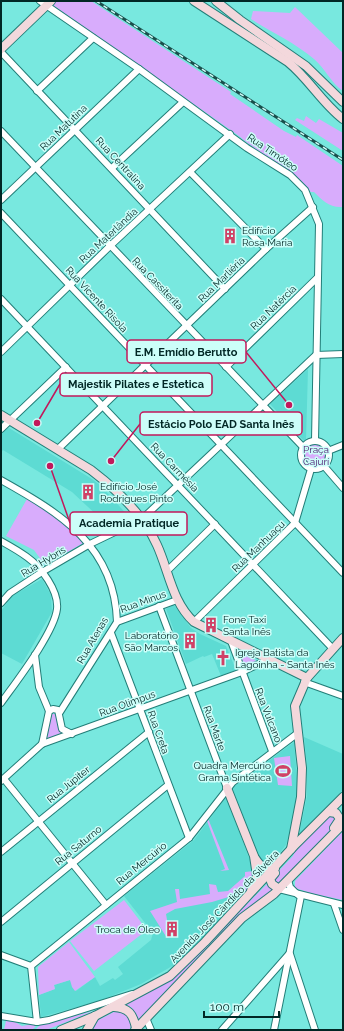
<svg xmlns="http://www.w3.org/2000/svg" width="344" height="1031" viewBox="0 0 344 1031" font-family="Raleway,sans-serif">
<rect width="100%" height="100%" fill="#78e8df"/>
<!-- built -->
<g fill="#5ddbd3">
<path d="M308,369L306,441H304L270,404Z"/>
<path d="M9,428L92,479L100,485L131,519L108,533L100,523L102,520L72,492L3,450L1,452V434Z"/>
<path d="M42,579L51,595L52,612L22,664L1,653V611L12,596Z"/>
<path d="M174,605L191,628L200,634L226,646L236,670L221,676L212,654L204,657L203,656L186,664L166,609Z"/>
<path d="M304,737L343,754V790L299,835L307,796V766Z"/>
<path d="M294,742L298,787L296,811L286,845L271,864L265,866L260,859L232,788Z"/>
<path d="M226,797L254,871L251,882L245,892L190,953L174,965L141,984L99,1001L41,1017L39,995L55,989L54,985L70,980L76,991L95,977L100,986L113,978L115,980L123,974L118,967L151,940L153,933L124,896L194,840Z"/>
</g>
<!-- green -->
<g fill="#d8acfc">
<path d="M47,1H91L231,92L230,94L284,131L296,137L297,135L343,166V207C329,208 322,200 314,192H311C293,168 262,156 239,136Z"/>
<path d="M295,7L343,53V91C331,83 325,68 314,59C294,42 273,33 251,19L253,11L290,13Z"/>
<path d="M306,116L316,123L319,119L343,133V151L295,120L297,118L304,121Z"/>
<circle cx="315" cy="455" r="12"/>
<path d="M27,499L63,521L85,542L45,565L34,550L6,536Z"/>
<path d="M239,653L255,660L256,661L244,665Z"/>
<path d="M51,713L57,715V725L63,735L45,740Z"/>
<path d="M290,756L292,786L278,785L274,758Z"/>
<path d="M329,815L336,818L337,823L321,840L317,847L280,884H277L274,881L276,874L293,856L296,848Z"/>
<path d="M209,820V821L229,870L220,871L225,869L207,821Z"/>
<path d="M343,831V900L314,894L295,888V881Z"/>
<path d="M254,871L251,882L245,892L233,894L232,896L212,902L175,909L166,914L170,937L167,938L150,911L177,902L175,889H179L180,899L210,894L209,884L216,885L218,892L228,891L245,876V872Z"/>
<path d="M267,884L274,891L241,914L227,928L139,1021L132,1008L124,1004L205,946Z"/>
<path d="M124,900L147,930L94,971L70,941Z"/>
<path d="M69,942L95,977L75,991L72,987L70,980L54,985L55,989L39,995L38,967Z"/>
<path d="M94,1011L46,1030H35L41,1024Z"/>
<path d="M116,1011H126L132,1025L129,1030H90L96,1021Z"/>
<path d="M6,1021L15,1022L22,1026L39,1023L32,1030H4Z"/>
</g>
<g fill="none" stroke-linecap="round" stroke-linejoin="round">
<!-- street casing -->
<g stroke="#237e78" stroke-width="8">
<g id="street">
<path d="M40,1L139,69L247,148L290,175L305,190L319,224L315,441"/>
<path d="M1,52L225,289"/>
<path d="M37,91L93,38"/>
<path d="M1,131L303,447"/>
<path d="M112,168L183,102"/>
<path d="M190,172L266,249"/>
<path d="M1,200L139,69"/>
<path d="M1,213L343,573"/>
<path d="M1,299L333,649"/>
<path d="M1,352L110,246L230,134"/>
<path d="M226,367L317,278"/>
<path d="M1,429L66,367"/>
<circle cx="315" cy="455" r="14"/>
<path d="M58,449L266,249L313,207"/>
<path d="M328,451L343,445"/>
<path d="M324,466L343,488"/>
<path d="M1,480C60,513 115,546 117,622L60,712"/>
<path d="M1,541C10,546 19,551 27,557C41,567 59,591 57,609C54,633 16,682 1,703"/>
<path d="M167,571L215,524"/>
<path d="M1,603L10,593L42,572L90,544L142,519L316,355L343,354"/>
<path d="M159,606L227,788"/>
<path d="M117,622L177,600"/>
<path d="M194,622L295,523L311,469"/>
<path d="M111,633L189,838"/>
<path d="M231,641L272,751"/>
<path d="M35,655L39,687L49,711"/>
<path d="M304,682L343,696"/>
<path d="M49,711L53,709L58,710L62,729L72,734"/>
<path d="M42,744L49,711"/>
<path d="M4,779L106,905"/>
<path d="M1,781L42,744L242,672L269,659"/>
<path d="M1,852L149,732"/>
<path d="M288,880L290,887L298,895"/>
<path d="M279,889L343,905"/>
<path d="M334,904L343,930"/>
<path d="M1,922L168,785"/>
<path d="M290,954L315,1030"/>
<path d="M1,955L31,966"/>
<path d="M31,966L189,838L233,782L298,733"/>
<path d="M31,966L37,1022"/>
<path d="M1,1016L37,1022L49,1020L132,994"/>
<path d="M146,1018L151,1030"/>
<path d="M222,1030L289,954"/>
<path d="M274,1030L301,896"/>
</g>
</g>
<!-- secondary casing -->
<g stroke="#237e78" stroke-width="10">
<g id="secondary">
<path d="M194,1L288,62C309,79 322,103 343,119"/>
<path d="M216,1L240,20L306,66L343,102"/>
<path d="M1,49L51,1"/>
<path d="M1,415L91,470C116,489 144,516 157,545C169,571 172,602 194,622L307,678"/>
<path d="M227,788L254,856L257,876L251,891"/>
<path d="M329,812L336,813L340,819L334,828"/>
<path d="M291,849L301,797L302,768L295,706L307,678L343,638"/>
<path d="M255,858C260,866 265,870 275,868"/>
<path d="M275,873L270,879L272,884L279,889"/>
<path d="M114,1007C129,1008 133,1014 136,1028"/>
<path d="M61,1030L95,1016L170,976L205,942L294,846L343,797"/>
<path d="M87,1030L95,1016"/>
<path d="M135,1030L242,918L274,894L343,824"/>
</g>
</g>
<!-- street -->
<use href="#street" stroke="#fff" stroke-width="6"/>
<!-- secondary -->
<use href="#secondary" stroke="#f3d8dc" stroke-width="8"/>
<!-- rail casing -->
<g stroke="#1a4f4c" stroke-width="3">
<path id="rail" d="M96,1L343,160"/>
</g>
<!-- rail -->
<use href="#rail" stroke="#ccfef9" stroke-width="1.5" stroke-dasharray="4.5" stroke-linecap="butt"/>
</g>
<!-- icons -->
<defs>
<g id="building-bare" transform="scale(1.2)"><path d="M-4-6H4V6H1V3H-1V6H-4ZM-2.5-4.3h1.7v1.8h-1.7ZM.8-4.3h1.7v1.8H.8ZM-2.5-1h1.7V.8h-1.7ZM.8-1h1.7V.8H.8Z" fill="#d04166" stroke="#ccfef9" stroke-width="2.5" paint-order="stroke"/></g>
<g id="church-bare" transform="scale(1.2)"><path d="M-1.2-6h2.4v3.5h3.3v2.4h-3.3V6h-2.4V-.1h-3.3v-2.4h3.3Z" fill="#d04166" stroke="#ccfef9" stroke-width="2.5" paint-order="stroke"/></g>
<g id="stadium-bare" transform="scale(1.2)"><path d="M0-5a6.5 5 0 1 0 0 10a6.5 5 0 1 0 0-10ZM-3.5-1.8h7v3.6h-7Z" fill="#d04166" stroke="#ccfef9" stroke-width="2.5" paint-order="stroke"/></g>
</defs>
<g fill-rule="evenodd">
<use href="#building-bare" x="230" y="236"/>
<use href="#building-bare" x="88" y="492"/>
<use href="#building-bare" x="211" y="625"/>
<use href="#building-bare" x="190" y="641"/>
<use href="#church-bare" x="223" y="658"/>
<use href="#stadium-bare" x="283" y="771"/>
<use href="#building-bare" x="172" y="929"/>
</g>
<g text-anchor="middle" stroke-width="3" stroke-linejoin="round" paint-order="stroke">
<!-- street labels -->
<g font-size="10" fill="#012725" stroke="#ccfef9">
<text transform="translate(63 127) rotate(-44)" y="4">Rua Matutina</text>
<text transform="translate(273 152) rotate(34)" y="4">Rua Timóteo</text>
<text transform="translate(121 163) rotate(47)" y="4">Rua Centralina</text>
<text transform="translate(108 235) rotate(-43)" y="4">Rua Materlândia</text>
<text transform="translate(221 279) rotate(-44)" y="4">Rua Marliéria</text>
<text transform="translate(158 283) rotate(46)" y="4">Rua Cassiterita</text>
<text transform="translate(97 299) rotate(47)" y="4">Rua Vicente Risola</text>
<text transform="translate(273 307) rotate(-44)" y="4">Rua Natércia</text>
<text transform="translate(175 467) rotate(46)" y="4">Rua Carmésia</text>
<text transform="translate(258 546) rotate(-44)" y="4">Rua Manhuaçu</text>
<text transform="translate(43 561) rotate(-31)" y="4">Rua Hybris</text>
<text transform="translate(143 601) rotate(-20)" y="4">Rua Minus</text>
<text transform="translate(92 640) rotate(-60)" y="4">Rua Atenas</text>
<text transform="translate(127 703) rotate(-20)" y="4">Rua Olimpus</text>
<text transform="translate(269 715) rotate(69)" y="4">Rua Vulcano</text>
<text transform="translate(215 728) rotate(70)" y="4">Rua Marte</text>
<text transform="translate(159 732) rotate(70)" y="4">Rua Creta</text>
<text transform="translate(68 784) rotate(-39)" y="4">Rua Júpiter</text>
<text transform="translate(78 845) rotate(-39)" y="4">Rua Saturno</text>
<text transform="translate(141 863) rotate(-39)" y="4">Rua Mercúrio</text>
<text transform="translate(224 906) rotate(-46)" y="4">Avenida José Cândido da Silveira</text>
</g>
<!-- poi labels -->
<g font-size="10" fill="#012725" stroke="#ccfef9" text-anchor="start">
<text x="242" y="234">Edifício<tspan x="242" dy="12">Rosa Maria</tspan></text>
<text x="100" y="490">Edifício José<tspan x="100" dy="12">Rodrigues Pinto</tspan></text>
<text x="223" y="623">Fone Taxi<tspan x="223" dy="12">Santa Inês</tspan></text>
<text x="178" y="639" text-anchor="end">Laboratório<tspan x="178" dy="12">São Marcos</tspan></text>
<text x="235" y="656">Igreja Batista da<tspan x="235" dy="12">Lagoinha - Santa Inês</tspan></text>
<text x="271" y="769" text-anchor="end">Quadra Mercúrio<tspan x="271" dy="12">Grama Sintética</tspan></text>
<text x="160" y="933" text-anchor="end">Troca de Óleo</text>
</g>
<!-- park labels -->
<g font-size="10" fill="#4e156f" stroke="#ccfef9">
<text x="316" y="453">Praça<tspan x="316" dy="12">Cajurí</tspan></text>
</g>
</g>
<!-- callouts -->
<path fill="none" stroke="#c2185b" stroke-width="1.5" d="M289 405L246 352M37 423L60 384M111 461L140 424M50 466L70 523"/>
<g fill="#c2185b" stroke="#ccfef9" stroke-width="1.5">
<circle cx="289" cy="405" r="4"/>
<circle cx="37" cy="423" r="4"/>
<circle cx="111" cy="461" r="4"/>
<circle cx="50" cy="466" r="4"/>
</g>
<g fill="#ccfef9" stroke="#c2185b" stroke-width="1.5">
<rect x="127" y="340" width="119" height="23" rx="4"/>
<rect x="60" y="373" width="152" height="23" rx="4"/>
<rect x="140" y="412" width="162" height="23" rx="4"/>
<rect x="70" y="512" width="117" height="23" rx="4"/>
</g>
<g font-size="11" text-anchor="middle" font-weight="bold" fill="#012725">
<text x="186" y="356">E.M. Emídio Berutto</text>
<text x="136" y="388">Majestik Pilates e Estetica</text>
<text x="221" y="428">Estácio Polo EAD Santa Inês</text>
<text x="129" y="527">Academia Pratique</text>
</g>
<!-- border -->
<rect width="344" height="1031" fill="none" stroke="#012725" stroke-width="4"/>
<!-- scale -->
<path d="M204 1011v6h75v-6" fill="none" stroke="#012725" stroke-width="2"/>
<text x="210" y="1011" font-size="12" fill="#012725" stroke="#ccfef9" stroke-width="3" paint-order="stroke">100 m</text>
</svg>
